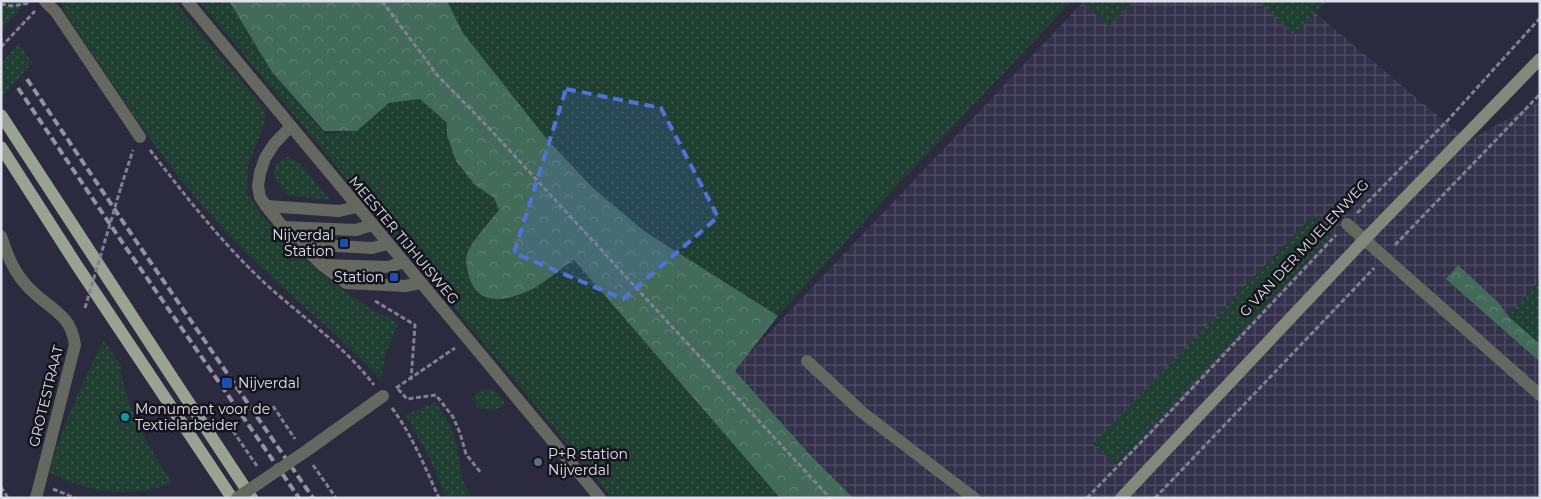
<svg xmlns="http://www.w3.org/2000/svg" width="1541" height="499" viewBox="0 0 1541 499" font-family="Montserrat,sans-serif">
<defs>
<pattern id="industrial-grid" width="8" height="8" patternUnits="userSpaceOnUse" patternTransform="scale(1.25)"><rect width="8" height="8" fill="#34314b"/><path d="M0 4h8M4 0v8" fill="none" stroke="#514f65"/></pattern>
<pattern id="grass-dots" width="8" height="8" patternUnits="userSpaceOnUse" patternTransform="scale(1.25)"><rect width="8" height="8" fill="#1f3f31"/><path d="M2 2h.1M6 6h.1" fill="none" stroke="#3f5a4f" stroke-width="1.8" stroke-linecap="round"/></pattern>
<pattern id="forest-crowns" width="20" height="18" patternUnits="userSpaceOnUse" patternTransform="scale(1.25)"><rect width="20" height="18" fill="#436b59"/><path d="M2 6a3 3 0 1 1 6 0M12 15a3 3 0 1 1 6 0" fill="none" stroke="#5e8071"/></pattern>
</defs>
<rect width="100%" height="100%" fill="#2c2a3e"/>
<!-- industrial -->
<path fill="url(#industrial-grid)" d="M1084,1H1301L1468,141L1540,101V280L1499,326L1540,362V498H848L732,372Z"/>
<!-- grass -->
<g fill="url(#grass-dots)">
<path d="M1,1L23,2L24,6L1,30Z"/>
<path d="M61,1H176L183,12L260,103L266,114L264,125L248,165L247,194L262,215L295,250L316,269L344,291L373,310L399,323L385,355L381,380C332,328 275,285 227,233C163,166 114,86 63,9Z"/>
<path d="M199,1H229L272,72L325,134L357,131L389,103L421,99L447,123V135L475,185L494,198L499,210L478,236L467,253L510,297L529,291L574,260L780,498H612Z"/>
<path d="M447,1H1072L894,189L778,316L644,231L592,187L546,138L463,33Z"/>
<path d="M1080,1H1134L1109,26Z"/>
<path d="M1259,1H1327L1294,35Z"/>
<path d="M19,43L32,63L1,98V63Z"/>
<path d="M288,157L299,162L330,200L290,196C275,184 263,165 288,157Z"/>
<path d="M1313,215L1333,234L1116,465L1093,444Z"/>
<path d="M1540,280V344L1508,316Z"/>
<path d="M104,340L122,368L120,372L129,403L145,439L172,483C133,499 85,493 49,472C63,426 81,383 104,340Z"/>
<path d="M493,390L502,397L504,403C499,413 488,410 478,408L473,399C478,388 482,390 493,390Z"/>
<path d="M435,402L450,424L457,447L463,481L472,498H446L431,461L406,415Z"/>
</g>
<!-- forest -->
<g fill="url(#forest-crowns)">
<path d="M229,1H447L463,33L546,138L592,187L644,231L778,316L735,371L812,457L853,498H780L574,260C561,268 540,287 526,292C504,301 477,306 469,276C467,270 465,261 467,254C470,243 491,220 499,210L494,198L475,185L456,161L447,135V123L420,99L389,103L357,131H324L272,72Z"/>
<path d="M1458,265L1499,303L1508,316L1540,344V362L1446,279Z"/>
</g>
<g fill="none" stroke-linecap="round" stroke-linejoin="round">
<!-- path -->
<g stroke="#817f90" stroke-width="3" stroke-dasharray="5 2.5" stroke-linecap="butt">
<path d="M382,1L438,76L487,126L830,498"/>
<path d="M1,4L12,6L30,3"/>
<path d="M1,47L35,11"/>
<path d="M150,150C187,198 224,246 269,287C305,319 345,347 374,385"/>
<path d="M121,187L133,150"/>
<path d="M1357,213L1448,120L1540,18"/>
<path d="M1395,245L1540,94"/>
<path d="M375,301L415,325L411,380"/>
<path d="M396,388L455,348"/>
<path d="M398,389L407,399L436,395L453,417L460,433L466,454L481,473"/>
<path d="M273,406L295,439"/>
<path d="M392,408C412,435 425,467 439,498"/>
<path d="M233,431L257,466"/>
<path d="M313,465L336,498"/>
<path d="M1,487L8,498"/>
<path d="M53,489L75,498"/>
<path d="M1087,498L1151,432L1336,235"/>
<path d="M1155,498L1374,268"/>
</g>
<!-- lane -->
<g stroke="#64685f" stroke-width="12">
<path d="M290,127L274,144L265,158L260,173L258,186L260,197L266,206L283,227L322,265L346,283L405,286L421,283"/>
<path d="M266,206L339,211L357,207"/>
<path d="M1347,224L1540,395"/>
<path d="M283,227L356,230L372,225"/>
<path d="M300,244L372,248L388,244"/>
<path d="M322,265L389,267L403,262"/>
<path d="M807,361L863,413L974,498"/>
<path d="M309,449L383,396"/>
</g>
<!-- street -->
<g stroke="#64685f" stroke-width="12">
<path d="M45,1L56,12L140,137"/>
<path d="M187,1L600,498"/>
<path d="M1,236C8,257 15,275 31,290C51,310 71,314 75,345L36,498"/>
</g>
<!-- secondary -->
<path stroke="#82897a" stroke-width="12" d="M1121,498L1364,240L1540,59"/>
<!-- primary -->
<g stroke="#9aa38f" stroke-width="12">
<path d="M1,115L174,380L252,498"/>
<path d="M1,147L76,264L232,498"/>
</g>
<!-- rail -->
<g stroke="#9292a2" stroke-width="4" stroke-dasharray="8 4" stroke-linecap="butt">
<path d="M27,79L136,241L313,498"/>
<path d="M18,88L120,239L299,498"/>
</g>
<!-- path-bridge -->
<path stroke="#817f90" stroke-width="3" stroke-dasharray="5 2.5" stroke-linecap="butt" d="M85,308L121,187"/>
<!-- lane-bridge -->
<path stroke="#64685f" stroke-width="12" d="M237,498L309,449"/>
</g>
<!-- marked area -->
<path fill="#4e73de" fill-opacity="0.2" stroke="#4e73de" stroke-width="4" stroke-dasharray="10 6" stroke-linejoin="round" d="M566,89L661,108L718,217L623,299L514,253Z"/>
<!-- markers -->
<g fill="#1a4fb4" stroke="#15141d" stroke-width="2">
<rect x="339" y="238" width="10" height="10" rx="2.5"/>
<rect x="389" y="272" width="10" height="10" rx="2.5"/>
<rect x="221" y="377" width="12" height="12" rx="2.5"/>
</g>
<circle fill="#0f9aa8" stroke="#15141d" stroke-width="2" cx="125" cy="417" r="5"/>
<circle fill="#5c6f8a" stroke="#15141d" stroke-width="2" cx="538" cy="462" r="5"/>
<g text-anchor="middle" stroke-width="5" stroke-linejoin="round" paint-order="stroke">
<!-- poi labels -->
<g font-size="14" fill="#e1e1ee" stroke="#15141d" text-anchor="start">
<text x="334" y="240" text-anchor="end">Nijverdal<tspan x="334" dy="16">Station</tspan></text>
<text x="384" y="282" text-anchor="end">Station</text>
<text x="238" y="388">Nijverdal</text>
<text x="135" y="414">Monument voor de<tspan x="135" dy="16">Textielarbeider</tspan></text>
<text x="548" y="459">P+R station<tspan x="548" dy="16">Nijverdal</tspan></text>
</g>
<!-- street labels -->
<g font-size="14" fill="#e1e1ee" stroke="#15141d">
<text transform="translate(404 240) rotate(50)" y="5">MEESTER TIJHUISWEG</text>
<text transform="translate(1304 248) rotate(-47)" y="5">G VAN DER MUELENWEG</text>
<text transform="translate(46 396) rotate(-76)" y="5">GROTESTRAAT</text>
</g>
</g>
<!-- border -->
<rect width="1541" height="499" fill="none" stroke="#e1e1ee" stroke-width="5"/>
</svg>
